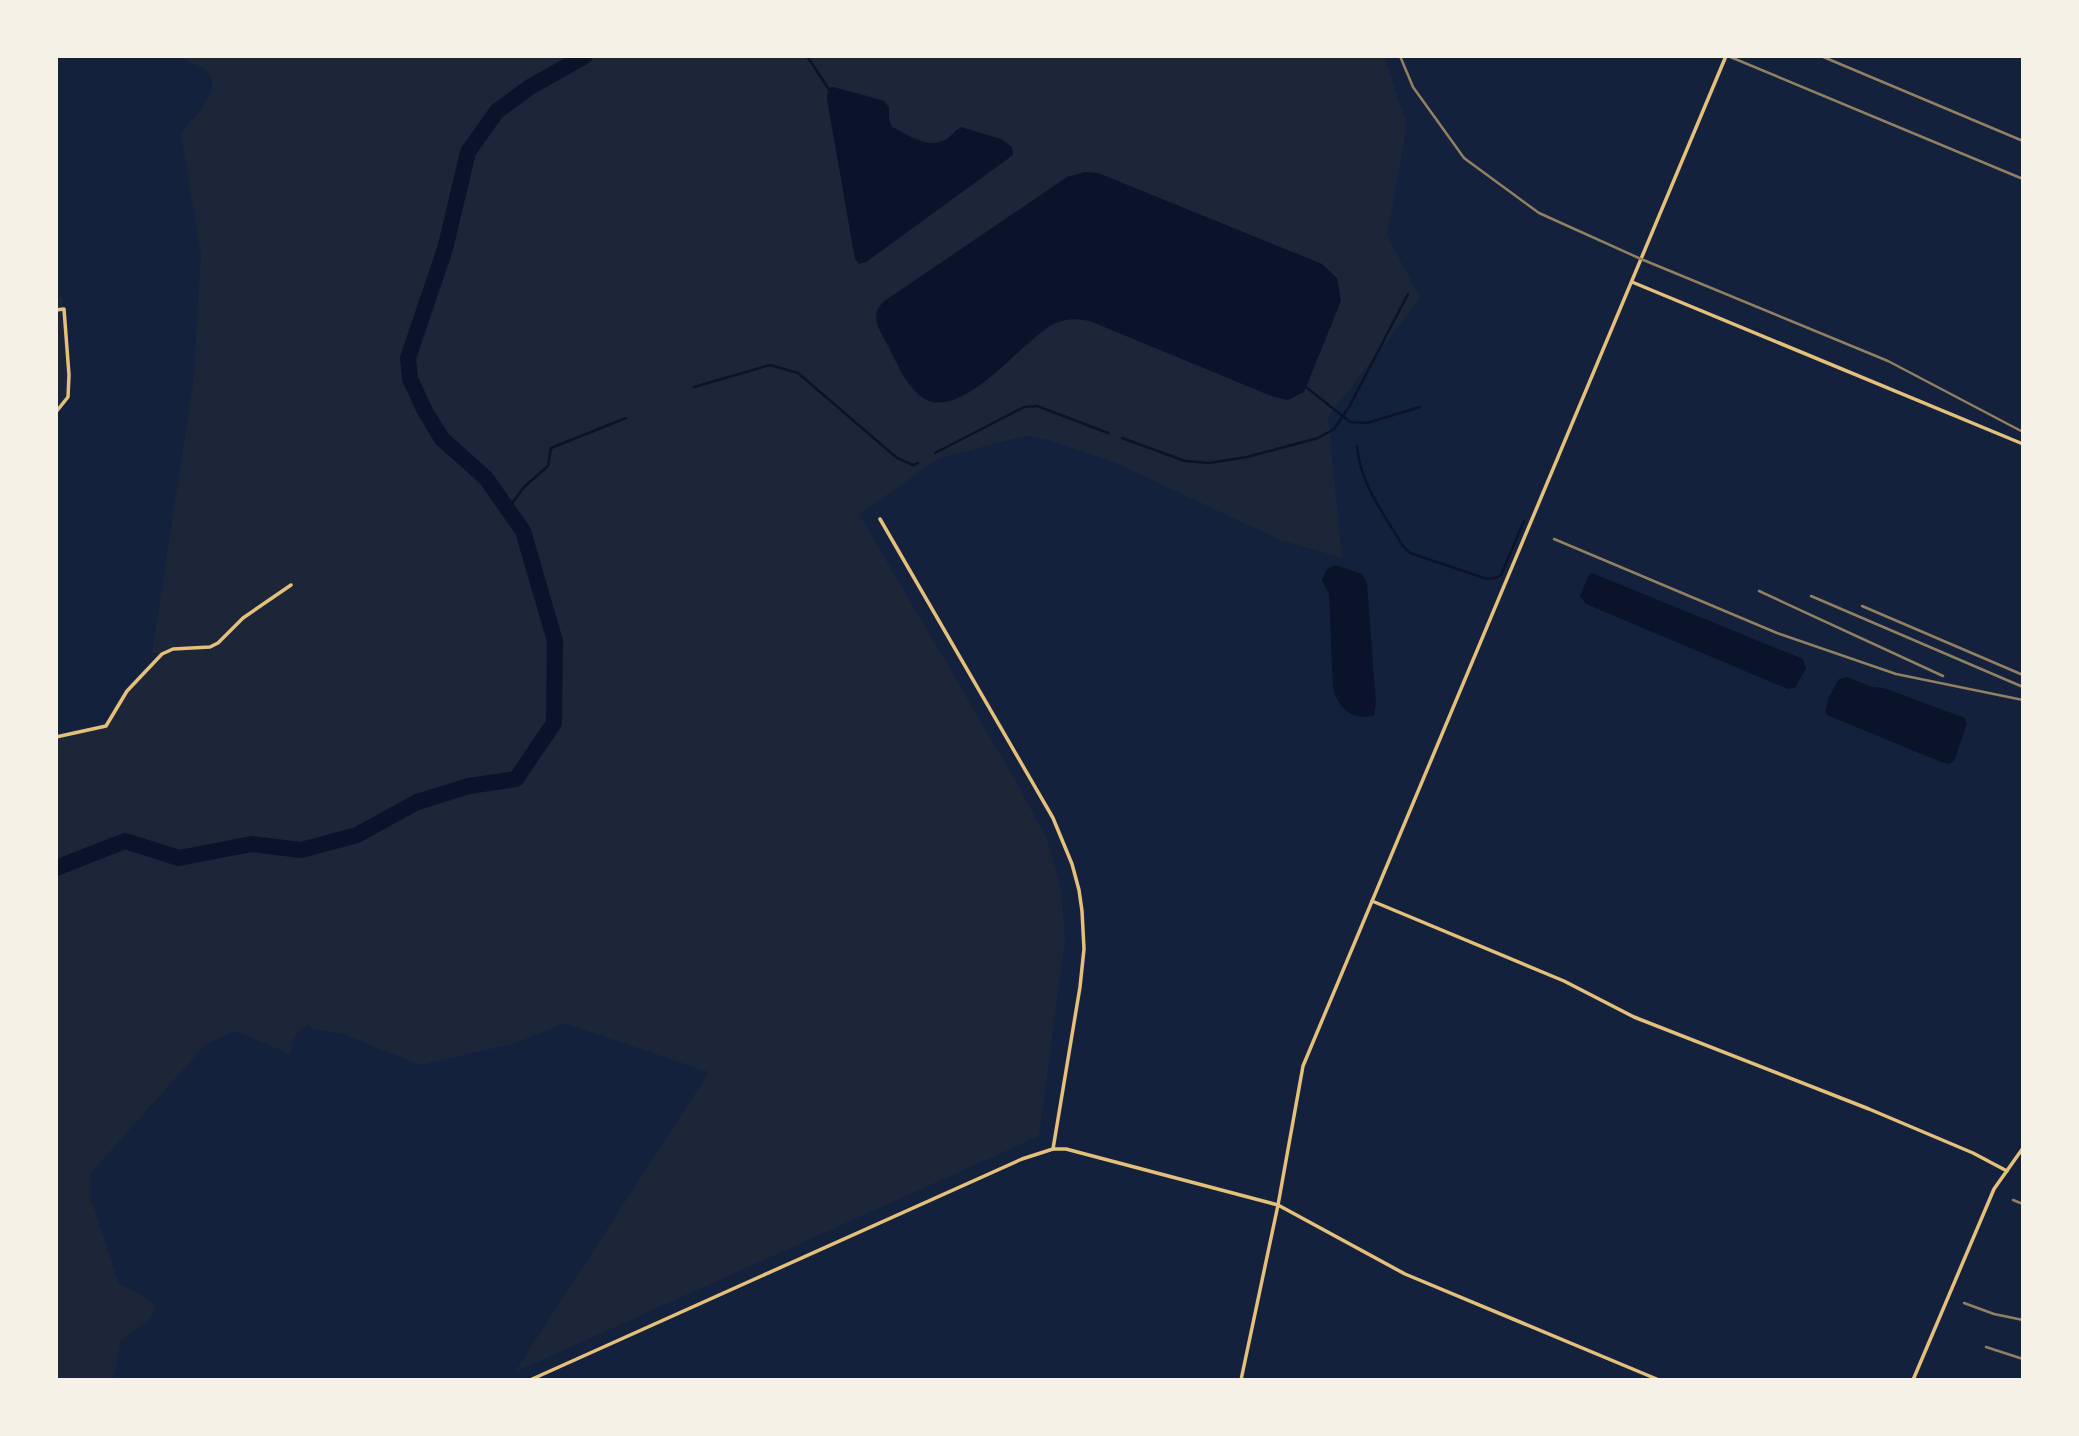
<svg xmlns="http://www.w3.org/2000/svg" width="2079" height="1436" viewBox="0 0 2079 1436" font-family="'Noto Serif',serif">
<rect width="100%" height="100%" fill="#14213d"/>
<!-- green -->
<g fill="#1d2539" fill-rule="evenodd">
<path d="M181,56H1384L1407,126L1387,235L1420,298L1328,417L1342,558L1280,540L1116,463L1049,440L1024,436L938,459L859,514L1014,778L1047,839L1061,889L1065,940L1039,1136L515,1372L709,1072L563,1023L516,1043L421,1065L342,1034L311,1028L308,1024L295,1035L290,1054L235,1031L205,1045L91,1173L90,1196L119,1284L144,1296L156,1306L150,1319L120,1342L117,1364L112,1380H56V737L106,726L127,691L161,654L152,653L193,384L201,255L181,133C194,116 231,85 201,67C194,63 187,63 181,56ZM833,87L873,97L889,107V120L892,127C906,134 929,149 945,141C949,139 953,133 957,129L1012,147L1013,155L866,262L855,259L827,99L829,88ZM1085,172L1098,173L1322,264L1274,397L1090,321C1057,315 1048,327 1025,347L876,322V310L883,302Z"/>
<path d="M63,297L69,375L68,397L56,412V298Z"/>
</g>
<!-- water -->
<g fill="#0b132b">
<path d="M833,87L884,101L889,107V120L892,127C906,134 926,148 942,141C950,139 954,131 961,127L1001,139L1012,147L1013,155L866,262L859,264L855,259L827,99L828,88Z"/>
<path d="M1085,172L1098,173L1322,264L1337,278L1341,301L1304,392L1288,400L1274,397L1090,321C1076,318 1067,318 1053,324C1023,339 958,429 919,395C904,382 897,363 888,346C880,329 869,319 883,302L1067,177Z"/>
<path d="M1335,565L1362,574L1367,583L1376,703L1374,716C1351,720 1338,709 1333,687L1329,594L1322,580L1327,569Z"/>
<path d="M1592,573L1803,659L1806,668L1795,688L1788,689L1586,604L1580,596L1589,575Z"/>
<path d="M1847,677L1872,687L1884,688L1965,718L1967,724L1954,761L1948,764L1941,762L1827,715L1825,712L1829,697L1839,679Z"/>
</g>
<g fill="none" stroke-linecap="round" stroke-linejoin="round">
<!-- stream -->
<g stroke="#0b132b" stroke-width="2.5">
<path d="M807,56L828,88"/>
<path d="M694,387L770,365L798,373L897,458L913,465L918,463"/>
<path d="M1306,387L1350,422L1367,423L1420,407"/>
<path d="M1122,438L1185,461L1209,463L1247,457L1318,438L1334,429L1349,407L1408,294"/>
<path d="M1357,446C1360,484 1384,514 1403,546L1410,553L1487,579L1495,578L1501,575L1524,521"/>
<path d="M935,453L1024,407L1037,406L1108,433"/>
<path d="M508,509L524,487L548,466L551,448L626,418"/>
</g>
<!-- river -->
<path stroke="#0b132b" stroke-width="16" d="M56,868L125,841L179,858L252,844L301,850L357,835L417,802L469,786L516,779L554,723L555,641L523,531L486,478L442,439L425,411L410,379L408,358L445,249L468,152L497,111L530,87L585,56"/>
<!-- minor -->
<g stroke="#e5c07b" stroke-width="3.5">
<path d="M1632,282L2023,444"/>
<path d="M56,310L64,309L69,375L68,397L56,412"/>
<path d="M880,519L1053,818L1072,864L1079,890L1082,911L1084,949L1080,987L1053,1149"/>
<path d="M56,737L106,726L127,691L162,654L173,649L210,647L218,643L243,618L291,585"/>
<path d="M1372,901L1564,981L1634,1017L1869,1109L1973,1153L2007,1171"/>
<path d="M530,1380L1022,1159L1053,1149H1066L1278,1205L1405,1274L1659,1380"/>
<path d="M1241,1380L1278,1205L1303,1066L1726,56"/>
<path d="M1913,1380L1994,1189L2023,1148"/>
</g>
<!-- rail -->
<g stroke="#918062" stroke-width="2.5">
<path d="M1400,56L1413,87L1464,158L1539,213L1641,259L1888,361L2023,432"/>
<path d="M1728,56L2023,179"/>
<path d="M1821,56L2023,141"/>
<path d="M1554,539L1777,633L1896,674L2023,700"/>
<path d="M1759,591L1943,676"/>
<path d="M1811,596L2023,687"/>
<path d="M1862,606L2023,675"/>
<path d="M2013,1200L2023,1204"/>
<path d="M1964,1303L1994,1314L2023,1320"/>
<path d="M1986,1347L2023,1359"/>
</g>
</g>
<!-- border -->
<rect width="2079" height="1436" fill="none" stroke="#f6f1e7" stroke-width="116"/>
</svg>
